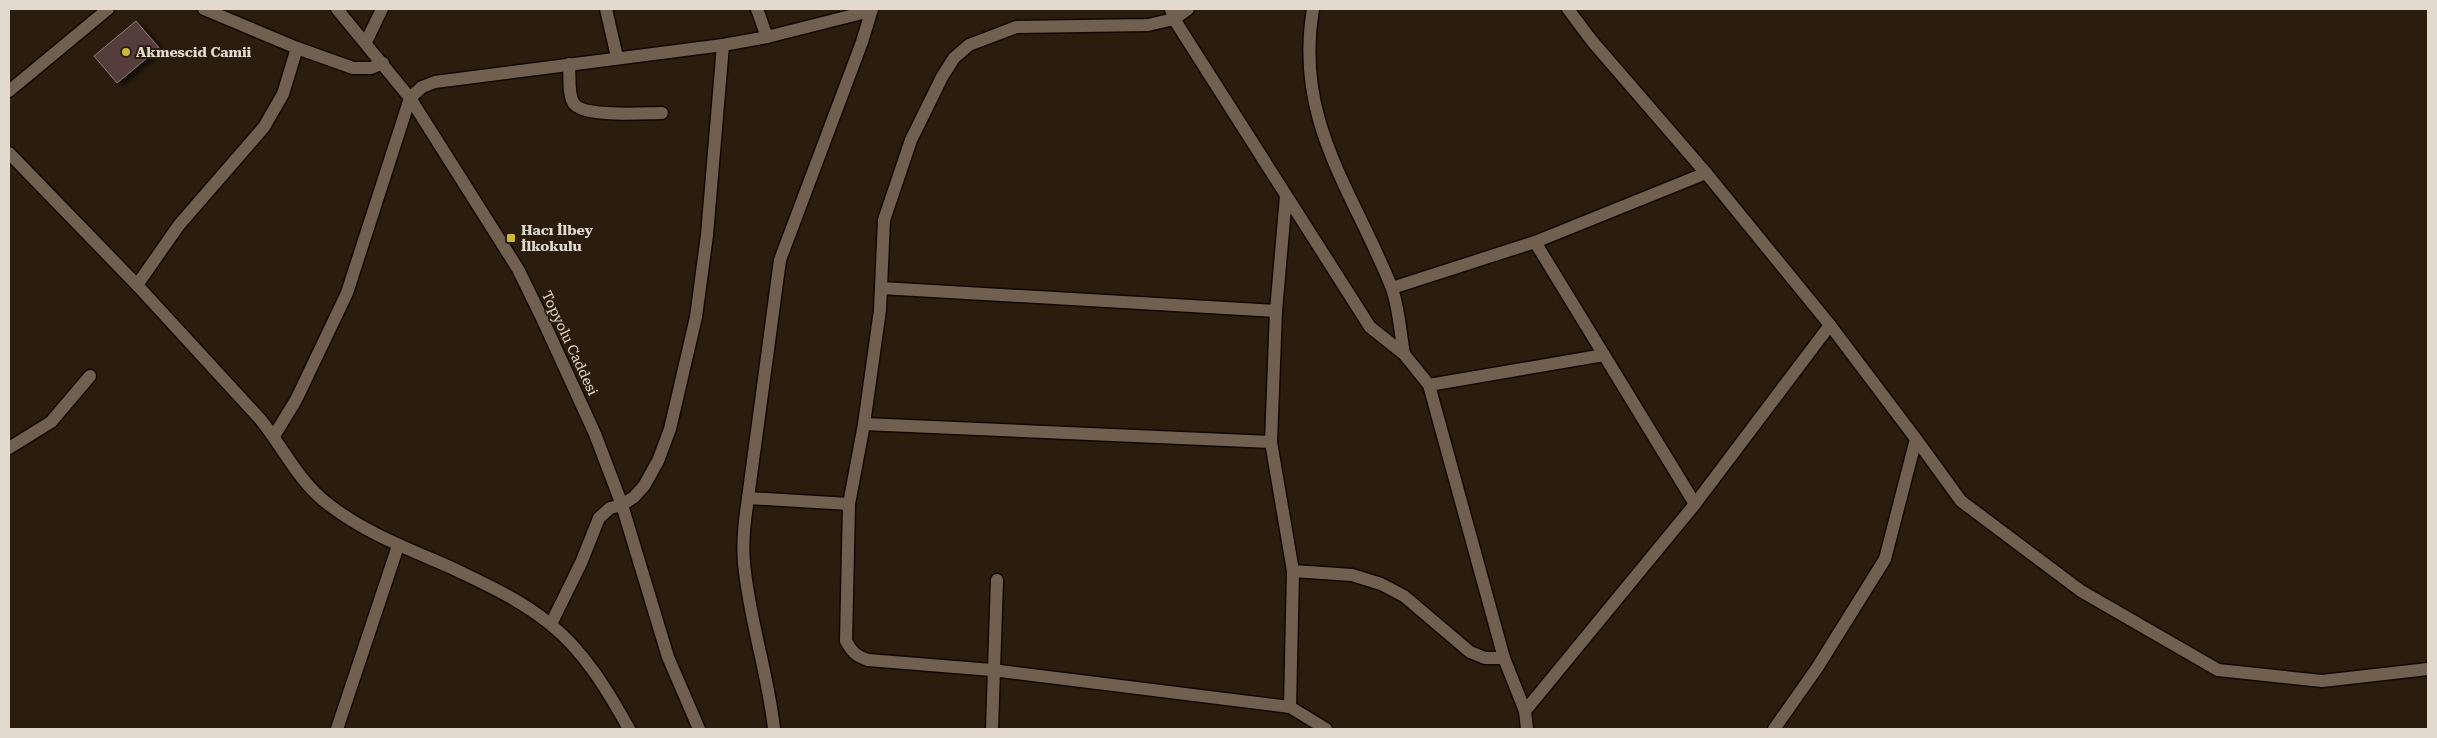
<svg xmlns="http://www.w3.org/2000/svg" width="2437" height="738" viewBox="0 0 2437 738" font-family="'Roboto Serif',serif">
<defs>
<filter id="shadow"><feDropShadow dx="5.5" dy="3" stdDeviation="2.5" flood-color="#0009"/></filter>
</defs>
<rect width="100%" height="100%" fill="#2a1d0e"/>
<!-- building -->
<path fill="#543d3a" stroke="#907773" filter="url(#shadow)" d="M136,21L159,48L117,83L94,56Z"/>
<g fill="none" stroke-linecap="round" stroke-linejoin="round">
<!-- minor casing -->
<g stroke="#120700" stroke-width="15">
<g id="minor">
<path d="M204,9L297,48L353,68H371L383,63"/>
<path d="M337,9L410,98L518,269L541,316L595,434L622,505L668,657L699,729"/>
<path d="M606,9L617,57"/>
<path d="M757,9L767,37"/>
<path d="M1171,9L1174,19L1370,327L1404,354L1429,385L1504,658L1525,711L1527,729"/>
<path d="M1188,9L1174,19L1148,25L1016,27L969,45L954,58L942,77L911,140L884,220L880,310L864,424L849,504L846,641C852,652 856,656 868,660L992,670L1290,707L1326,729"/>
<path d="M1313,9C1294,120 1352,189 1391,286C1399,306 1400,332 1404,354"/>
<path d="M1568,9L1592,41L1706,173L1830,325L1916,439L1885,559L1817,668L1774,729"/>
<path d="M366,42L382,9"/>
<path d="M569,64C570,75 568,93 573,102C580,118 646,113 662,113"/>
<path d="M9,91L108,9"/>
<path d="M9,153L137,285L260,419C283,447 298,481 328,504C365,533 409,549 452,568C485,584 521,600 550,624C584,651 608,691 629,729"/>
<path d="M1286,196L1276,311L1271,442L1293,571L1290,707"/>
<path d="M1535,242L1706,173"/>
<path d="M137,285L179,225L264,127L283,94L297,48"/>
<path d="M881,288L1276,311"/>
<path d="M1392,288L1535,242L1695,504"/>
<path d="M1429,385L1604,355"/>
<path d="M864,424L1271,442"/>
<path d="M274,436L296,400L347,293L410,98L422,87L435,82L723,45L767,37L870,11"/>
<path d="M1916,439L1961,501L2081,591L2218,670L2322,681L2428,669"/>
<path d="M9,448L51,422L90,376"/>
<path d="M748,498L849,504"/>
<path d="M1293,571L1352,575L1381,584L1404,596L1470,652L1485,658H1504"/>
<path d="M551,624L581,563L599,518L610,508L622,505L634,497L644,486L658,461L670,429L696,317L707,235L723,45"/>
<path d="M1525,711L1695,504L1830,325"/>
<path d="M337,729L398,546"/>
<path d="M774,729C768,673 749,619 744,563C742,541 745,519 748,498L780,260L862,42L872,9"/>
<path d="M992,729L997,580"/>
</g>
</g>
<!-- minor -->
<use href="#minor" stroke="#70604f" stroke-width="12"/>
</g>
<!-- markers -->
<g fill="#d1b736" stroke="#2a1d0e" stroke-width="2">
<circle cx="126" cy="52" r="5"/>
<rect x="506" y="233" width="10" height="10" rx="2.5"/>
</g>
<g text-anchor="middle" stroke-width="4" stroke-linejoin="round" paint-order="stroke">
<!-- poi labels -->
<g font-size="14" font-weight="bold" fill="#e2d9cf" stroke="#2a1d0e" text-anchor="start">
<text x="136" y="57">Akmescid Camii</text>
<text x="521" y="235">Hacı İlbey<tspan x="521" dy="16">İlkokulu</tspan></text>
</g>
<!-- street labels -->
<g font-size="14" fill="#e2d9cf" stroke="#2a1d0e">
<text transform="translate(570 343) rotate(65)" y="5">Topyolu Caddesi</text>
</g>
</g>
<!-- border -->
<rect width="2437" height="738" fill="none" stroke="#e2d9cf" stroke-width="20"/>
</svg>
